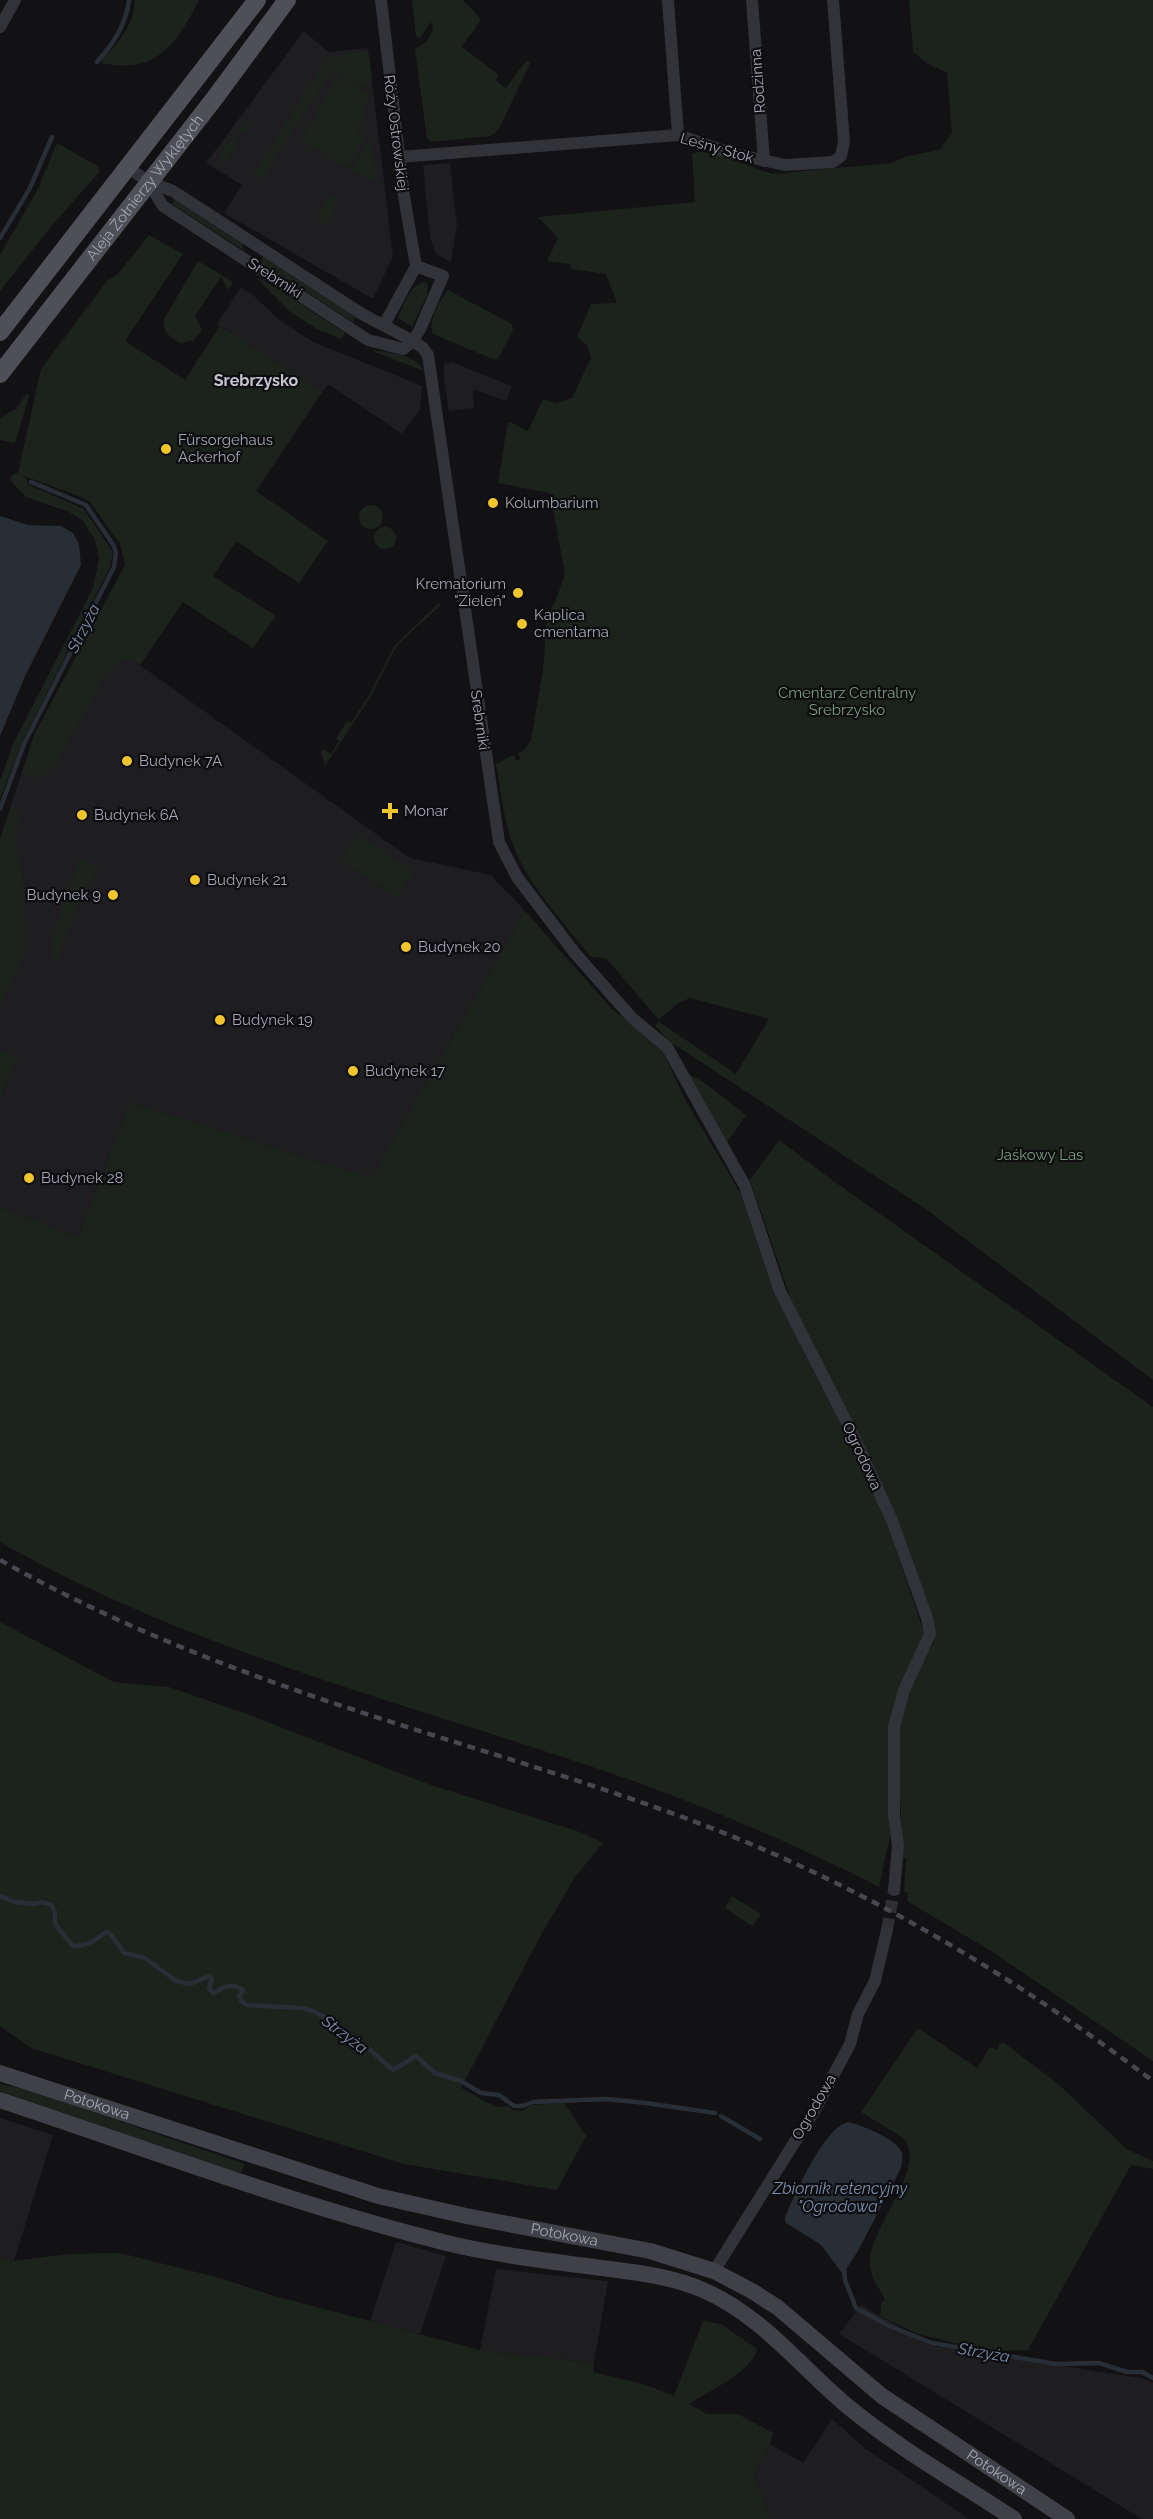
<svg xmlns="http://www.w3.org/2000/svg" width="1153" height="2519" viewBox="0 0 1153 2519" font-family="Raleway,sans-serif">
<rect width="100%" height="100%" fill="#121113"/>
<!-- built -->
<g fill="#1e1d20">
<path d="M304,31L328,52L368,48L393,256L373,299L224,213L242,185L206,163Z"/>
<path d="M450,163L457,225L451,262L436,254L430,238L423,165Z"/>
<path d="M241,287L254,296L279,320L313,342L422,386L420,409L402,434L328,384L322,392L217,324Z"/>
<path d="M452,362L512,386L506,401L473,389L474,408L449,411L444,378V364Z"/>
<path d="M91,630L410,858L491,875L525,911L371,1178L130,1102L78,1237L0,1207V1099L18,1058L0,1051V838L35,733Z"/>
<path d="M0,2118L53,2135L14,2261L0,2258Z"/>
<path d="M396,2242L446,2256L420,2334L370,2321Z"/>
<path d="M496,2269L608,2281L594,2363L480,2350Z"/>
<path d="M861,2305L933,2346L1141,2378L1153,2383V2519H1142L839,2334Z"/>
<path d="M832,2419L866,2449L969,2519H770L754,2475L770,2444L803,2463Z"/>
</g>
<!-- green -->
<g fill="#1c231d">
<path d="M135,0H199C177,43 157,75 102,63V59C119,43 134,24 135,0Z"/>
<path d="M412,0H463L481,19L473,32L461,46L499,75L495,80L506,88L527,60L530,63L500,127L495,133L490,136L431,142L427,138L415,49L426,42L433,30L431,22L420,38L416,36Z"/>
<path d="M909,0H1153V1380L927,1210L669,1041L655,1026L658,1021L736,1074L769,1019L690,998L678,1003L659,1020L607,959L592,957L585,950C561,919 530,887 515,850C504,823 501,793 496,764L513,755L516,761L520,759L518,753L524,750L531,740L543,670L547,618L557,597L565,574L550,493L498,483L507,427L509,422L528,431L543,399L557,403L572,398L591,358L587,345L577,337L591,304L617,303L606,274L572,269L570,264L547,261L558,238L538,217L695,202L692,153L708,151L772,174L891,163L908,156L939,150L952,133L947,73L928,64L913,52Z"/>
<path d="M368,51L372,77L363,88L332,70L262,179L254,174L329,55L338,60L347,52Z"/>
<path d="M338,76L370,94L361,109L367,112L356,131L366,137L348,168L301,141Z"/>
<path d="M247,122L250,123V128L238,135L237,148L223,163L220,158L222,151Z"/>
<path d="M370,138L377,176L376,180L351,172Z"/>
<path d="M57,143L99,167V172L49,229L0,291V255L38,189Z"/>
<path d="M330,194L334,197L337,206L327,225L316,219Z"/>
<path d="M175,199L242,243L245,251L172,204Z"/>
<path d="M149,235L183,254L125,341L185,380L220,326L322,392L256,491L328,541L299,583L236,541L213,576L276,616L253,648L183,602L140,665L129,657L114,666L102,681L55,767L38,779L22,772L35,733L125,565L120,544L90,502L79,496L24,476L29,485L84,509L113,552L110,567L22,742L0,799V781L13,744L93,588L99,559L95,540L83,521L69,512L26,497L10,480L13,474L18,473L41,369L107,281L118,274Z"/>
<path d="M263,257L356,317L353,322L263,264L261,261Z"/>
<path d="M198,261L233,282L228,290L221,277L195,316L202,330L194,340L181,343C170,339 162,330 164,319Z"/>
<path d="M258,279L263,280L345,333L341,339L315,328L289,311Z"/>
<path d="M425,282L428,285L427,295L412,327L398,318C404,305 409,285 425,282Z"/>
<path d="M448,290L512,324L513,330L499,357L496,359L490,358L433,334C427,324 440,298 448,290Z"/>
<path d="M374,350C393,354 413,353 424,371L372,351Z"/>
<path d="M27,393L29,396L15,443L0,440V418L16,409Z"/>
<circle cx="371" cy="517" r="12"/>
<circle cx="385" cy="538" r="11"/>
<path d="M439,603L441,605L397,645L371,696L325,766L321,752L323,749L331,754L339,741L336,739L347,721L351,723L369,695L395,645Z"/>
<path d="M11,807L20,815L15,838L22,872L26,949L0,1009V839Z"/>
<path d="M358,834L414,871L397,897L341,860Z"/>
<path d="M80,859L99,869L83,893L57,960L53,959C49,932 71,885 80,859Z"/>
<path d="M525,911L611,1008L662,1050L687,1103L744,1199L801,1341L883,1513L924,1632L921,1645L893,1711L888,1749L890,1835L879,1887C801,1847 721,1813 639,1783C424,1707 200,1656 0,1542V1207L78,1237L130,1102L371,1178Z"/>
<path d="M0,1051L18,1058L0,1099Z"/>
<path d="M686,1073L702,1081L746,1115L727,1142Z"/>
<path d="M779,1140L832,1180L1153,1407V2061L991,1951L907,1901L908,1893L904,1892L906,1858H903L899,1779L900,1713L916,1668L934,1643L935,1627L895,1514L849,1414L792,1302L750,1180Z"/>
<path d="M0,1622L114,1682L169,1687L247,1714L428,1784L583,1833L603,1843L575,1877L541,1935L461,2088L496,2107L508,2106L513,2110L523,2111L531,2105L564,2103L586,2136L557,2190L404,2164L31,2048L0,2026Z"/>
<path d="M732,1896L761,1914L752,1926L725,1908Z"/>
<path d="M918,2028L977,2068L990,2047L997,2050L1000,2043H1004L1057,2083L1128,2150L1153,2161V2169L1131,2165L1028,2350L988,2351L918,2334L880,2316L881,2304L885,2299C879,2288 871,2278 870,2266C866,2230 930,2166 903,2138L861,2112Z"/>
<path d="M0,2084L28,2090L245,2164L241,2172L238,2173L0,2091Z"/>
<path d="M120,2253L220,2278L271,2295L480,2350L594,2363L593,2372L646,2385L674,2396L703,2321L721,2324L757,2349C753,2371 707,2392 689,2404L707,2414H738L773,2433L770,2444L754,2475L770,2519H0V2258L14,2261L68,2254Z"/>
</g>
<!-- water -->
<g fill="#282e36">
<path d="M0,516L28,525L61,526L73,533L79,544L81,565L26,674L0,736Z"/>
<path d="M848,2122C860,2124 894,2139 900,2149C904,2155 902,2161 901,2168L858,2251L843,2274L820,2244L786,2223L785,2218C794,2196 824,2127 848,2122Z"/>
</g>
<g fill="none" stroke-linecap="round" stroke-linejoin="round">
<!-- stream -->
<g stroke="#282e36" stroke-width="4.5">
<path d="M97,62C113,44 126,25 129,0"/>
<path d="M0,238L30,188L52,137"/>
<path d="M0,809L24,744L114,567L116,553L114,546L86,505L31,482"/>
<path d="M0,1896L15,1902L34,1904L43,1902L51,1905L55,1912V1924L73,1946C87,1947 95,1940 106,1932L110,1933L124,1953L145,1958L176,1981L190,1984L209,1976L212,1979L209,1989L214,1993C224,1986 232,1983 243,1990L239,1996L241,2001L247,2005L302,2008L315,2012L328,2019L368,2048L393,2070L416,2056L435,2073L461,2081L481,2093L499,2095L514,2106H522L533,2102L606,2099L646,2103L715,2113"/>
<path d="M721,2116L760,2139"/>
<path d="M844,2268L845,2280L856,2308L889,2326L932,2343L1056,2364L1099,2363L1127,2372H1142L1153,2378"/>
</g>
<!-- minor-tunnel -->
<path stroke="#2f2f33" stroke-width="12" stroke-dasharray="12 6" stroke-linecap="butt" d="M887,1930L894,1890"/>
<!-- minor -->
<g stroke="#323338" stroke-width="12">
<path d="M381,0L404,196L416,266"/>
<path d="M668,0L678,135"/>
<path d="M752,0L764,161"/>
<path d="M0,27L15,0"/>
<path d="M399,157L678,135L730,153L785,165L833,162L841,156L844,142L833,0"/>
<path d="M128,167L148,182L173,191L362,314L413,341L423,348L428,355L499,842L517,877L574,952L632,1018L667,1047L745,1186L780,1291L851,1431L891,1518L927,1618L930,1634L904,1690L894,1727V1815L898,1846L894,1890"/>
<path d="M148,182L163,206L368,340L403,349L413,341L420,329L443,276L416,266"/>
<path d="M384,325L416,266"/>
<path d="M714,2271L816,2108L850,2044L858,2014L875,1981L887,1930"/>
</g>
<!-- secondary -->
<g stroke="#404148" stroke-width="16">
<path id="s1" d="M0,2073L378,2196L466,2216L650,2251L714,2271L752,2291L777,2307L882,2396L1067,2519"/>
<path d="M0,2100C151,2150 300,2207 455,2245C500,2255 547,2261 594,2267C631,2272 668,2275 703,2290C763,2316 802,2369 851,2409C901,2450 960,2483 1014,2519"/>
</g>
<!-- primary -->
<g stroke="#4e4f57" stroke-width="18">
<path d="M0,332L257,0"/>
<path id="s2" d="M0,374L214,99L287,0"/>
</g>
<!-- rail -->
<path stroke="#47484f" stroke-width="4.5" stroke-dasharray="8 6" stroke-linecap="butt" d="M0,1560C82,1606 168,1644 256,1676C400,1729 549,1767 693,1821C859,1883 1012,1975 1153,2081"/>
</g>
<!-- markers -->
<g fill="#f1c52c" stroke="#0d0c0e" stroke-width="2">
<circle cx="166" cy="449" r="6"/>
<circle cx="493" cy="503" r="6"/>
<circle cx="518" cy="593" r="6"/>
<circle cx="522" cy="624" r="6"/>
<circle cx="127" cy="761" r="6"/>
<path d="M387 802h6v6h6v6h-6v6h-6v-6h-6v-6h6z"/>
<circle cx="82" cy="815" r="6"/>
<circle cx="195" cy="880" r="6"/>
<circle cx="113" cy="895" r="6"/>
<circle cx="406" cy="947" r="6"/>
<circle cx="220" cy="1020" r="6"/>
<circle cx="353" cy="1071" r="6"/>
<circle cx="29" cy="1178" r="6"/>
</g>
<g text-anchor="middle" stroke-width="4.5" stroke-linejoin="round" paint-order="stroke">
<!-- street labels -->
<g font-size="15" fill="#a3a6b4" stroke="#0d0c0e">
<text transform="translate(758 81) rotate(-94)" y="5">Rodzinna</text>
<text transform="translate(396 133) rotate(83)" y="5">Róży Ostrowskiej</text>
<text transform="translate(717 148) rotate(16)" y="5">Leśny Stok</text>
<text dy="5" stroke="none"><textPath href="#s2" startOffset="236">Aleja Żołnierzy Wyklętych</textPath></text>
<text transform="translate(275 278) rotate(33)" y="5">Srebrniki</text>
<text transform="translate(480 720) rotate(82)" y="5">Srebrniki</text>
<text transform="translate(862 1456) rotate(65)" y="5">Ogrodowa</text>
<text dy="5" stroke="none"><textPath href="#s1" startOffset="102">Potokowa</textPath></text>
<text transform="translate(814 2107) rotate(-60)" y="5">Ogrodowa</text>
<text dy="5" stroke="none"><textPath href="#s1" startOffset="588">Potokowa</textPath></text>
<text dy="5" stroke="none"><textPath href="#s1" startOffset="1090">Potokowa</textPath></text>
</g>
<!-- poi labels -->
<g font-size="15" fill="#a3a6b4" stroke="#0d0c0e" text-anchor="start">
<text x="178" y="445">Fürsorgehaus<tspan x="178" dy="17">Ackerhof</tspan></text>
<text x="505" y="508">Kolumbarium</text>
<text x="506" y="589" text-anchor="end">Krematorium<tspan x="506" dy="17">"Zieleń"</tspan></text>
<text x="534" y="620">Kaplica<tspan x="534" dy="17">cmentarna</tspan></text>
<text x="139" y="766">Budynek 7A</text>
<text x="404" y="816">Monar</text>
<text x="94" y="820">Budynek 6A</text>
<text x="207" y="885">Budynek 21</text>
<text x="101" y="900" text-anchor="end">Budynek 9</text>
<text x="418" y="952">Budynek 20</text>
<text x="232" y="1025">Budynek 19</text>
<text x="365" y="1076">Budynek 17</text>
<text x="41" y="1183">Budynek 28</text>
</g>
<!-- park labels -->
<g font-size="15" fill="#7a9f80" stroke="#0d0c0e">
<text x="847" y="698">Cmentarz Centralny<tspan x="847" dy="17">Srebrzysko</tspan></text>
<text x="1040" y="1160">Jaśkowy Las</text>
</g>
<!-- neighbourhood labels -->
<g font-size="16" font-weight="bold" fill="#c4c5d0" stroke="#0d0c0e">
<text x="256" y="386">Srebrzysko</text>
</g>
<!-- water labels -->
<g font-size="16" font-style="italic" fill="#7990af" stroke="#0d0c0e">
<text transform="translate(83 628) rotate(-63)" y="6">Strzyża</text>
<text transform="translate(345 2034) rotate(37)" y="6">Strzyża</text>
<text x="840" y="2194">Zbiornik retencyjny<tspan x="840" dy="18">"Ogrodowa"</tspan></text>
<text transform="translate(984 2352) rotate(10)" y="6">Strzyża</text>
</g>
</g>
</svg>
